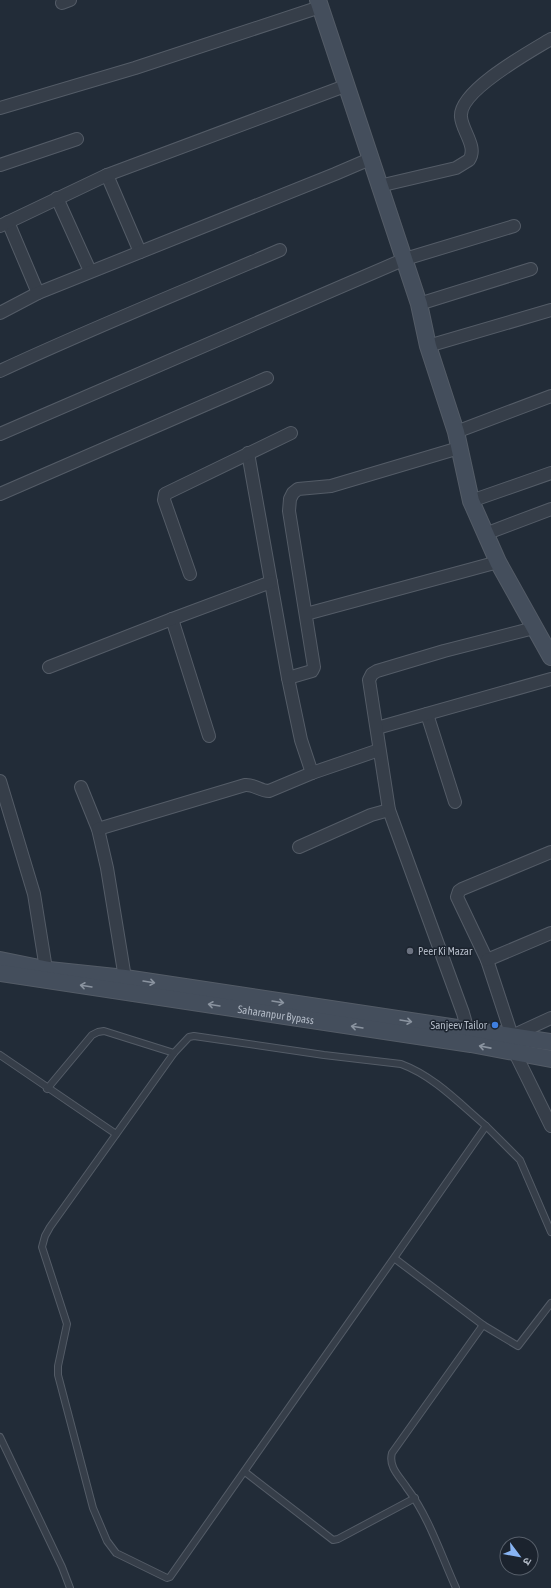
<svg xmlns="http://www.w3.org/2000/svg" width="551" height="1588" viewBox="0 0 551 1588" font-family="'Asap Condensed','Noto Sans Devanagari',sans-serif">
<rect width="100%" height="100%" fill="#222c38"/>
<g fill="none" stroke-linecap="round" stroke-linejoin="round">
<!-- lane casing -->
<g stroke="#545c67" stroke-width="8">
<g id="lane">
<path d="M0,1055L116,1134"/>
<path d="M47,1089L92,1035L98,1032L104,1031L174,1053"/>
<path d="M486,1126L520,1160L551,1232"/>
<path d="M394,1258L486,1126C460,1104 434,1076 401,1064L324,1055L194,1036L189,1037L174,1053L50,1227L45,1236L42,1247L67,1324L58,1366V1375L93,1508L107,1541L116,1553L167,1578L170,1577L394,1258L483,1325L392,1453C388,1467 400,1477 407,1488C429,1517 441,1555 456,1588"/>
<path d="M483,1325L518,1346L551,1303"/>
<path d="M0,1437L62,1567L70,1588"/>
<path d="M245,1472L333,1540L338,1539L415,1498"/>
</g>
</g>
<!-- street casing -->
<g stroke="#545c67" stroke-width="14">
<g id="street">
<path d="M62,3L70,0"/>
<path d="M0,108L135,68L320,7"/>
<path d="M0,165L77,139"/>
<path d="M107,175L140,252"/>
<path d="M379,186L456,168L469,160C478,147 462,131 461,117C458,91 531,51 551,39"/>
<path d="M57,198L90,271"/>
<path d="M8,222L38,293"/>
<path d="M0,226L107,175L345,86"/>
<path d="M419,304L531,269"/>
<path d="M0,313L38,293L335,174L370,159"/>
<path d="M428,346L551,310"/>
<path d="M0,371C92,328 187,290 280,250"/>
<path d="M456,432L551,396"/>
<path d="M0,434L405,259L514,226"/>
<path d="M248,453L288,678L301,740L312,773"/>
<path d="M0,494L267,378"/>
<path d="M471,501L551,473"/>
<path d="M485,534L551,509"/>
<path d="M190,574L164,500L165,494L291,433"/>
<path d="M306,614L498,562"/>
<path d="M172,619L209,736"/>
<path d="M49,667L172,619L271,582"/>
<path d="M288,678L312,671L314,667L289,511L290,499L293,493L298,489L331,486L459,448"/>
<path d="M427,714L455,802"/>
<path d="M377,728L551,679"/>
<path d="M0,781L34,894L46,969"/>
<path d="M81,787L98,829L107,868L125,978"/>
<path d="M98,829L245,785C254,784 260,791 269,791L312,773L379,750"/>
<path d="M299,847L371,815L389,810"/>
<path d="M551,852L462,889L459,891L457,897L487,960L512,1036L551,1018"/>
<path d="M487,960L551,933"/>
<path d="M468,1031L463,1013L389,810L369,680L372,674L377,671L444,651L534,628"/>
<path d="M515,1053L551,1126"/>
</g>
</g>
<!-- secondary casing -->
<g stroke="#545c67" stroke-width="18">
<g id="secondary">
<path d="M318,0L419,304L428,346L456,432L471,501L498,562L551,657"/>
<path d="M0,960L49,970L125,978L551,1042"/>
<path id="s1" d="M0,973L471,1044L551,1059"/>
</g>
</g>
<!-- lane -->
<use href="#lane" stroke="#363e49" stroke-width="6"/>
<!-- street -->
<use href="#street" stroke="#363e49" stroke-width="12"/>
<!-- secondary -->
<use href="#secondary" stroke="#444e5c" stroke-width="16"/>
</g>
<!-- one-way arrows -->
<defs><path id="oneway-shaft" d="M-6 0H5M1.5-3L5.5 0L1.5 3" fill="none" stroke-width="1.6" stroke-linecap="round" stroke-linejoin="round"/></defs>
<g stroke="#8b94a0">
<use href="#oneway-shaft" transform="translate(149 982) rotate(9)"/>
<use href="#oneway-shaft" transform="translate(86 986) rotate(-171)"/>
<use href="#oneway-shaft" transform="translate(278 1002) rotate(9)"/>
<use href="#oneway-shaft" transform="translate(214 1005) rotate(-171)"/>
<use href="#oneway-shaft" transform="translate(406 1021) rotate(9)"/>
<use href="#oneway-shaft" transform="translate(357 1027) rotate(-171)"/>
<use href="#oneway-shaft" transform="translate(485 1047) rotate(-169)"/>
</g>
<!-- markers -->
<circle fill="#6b7280" stroke="#1b232e" stroke-width="1.5" cx="410" cy="951" r="4"/>
<circle fill="#3f7fe0" stroke="#1b232e" stroke-width="1.5" cx="495" cy="1025" r="4"/>
<g text-anchor="middle" stroke-width="3" stroke-linejoin="round" paint-order="stroke">
<!-- poi labels -->
<g font-size="11" fill="#b1b9c5" stroke="#1b232e" text-anchor="start">
<text x="418" y="955">Peer Ki Mazar</text>
<text x="487" y="1029" text-anchor="end">Sanjeev Tailor</text>
</g>
<!-- street labels -->
<g font-size="11" fill="#b1b9c5" stroke="#1b232e">
<text dy="4" stroke="none"><textPath href="#s1" startOffset="279">Saharanpur Bypass</textPath></text>
</g>
</g>
<!-- north arrow -->
<g transform="translate(519 1556) rotate(122)"><circle r="19" fill="#1b232e" stroke="#575f6a"/>
<path d="M0-3L7 15L0 10L-7 15Z" fill="#88b4f3"/>
<text y="-6" font-size="11" font-weight="bold" text-anchor="middle" fill="#b1b9c5">उ</text>
</g>
</svg>
